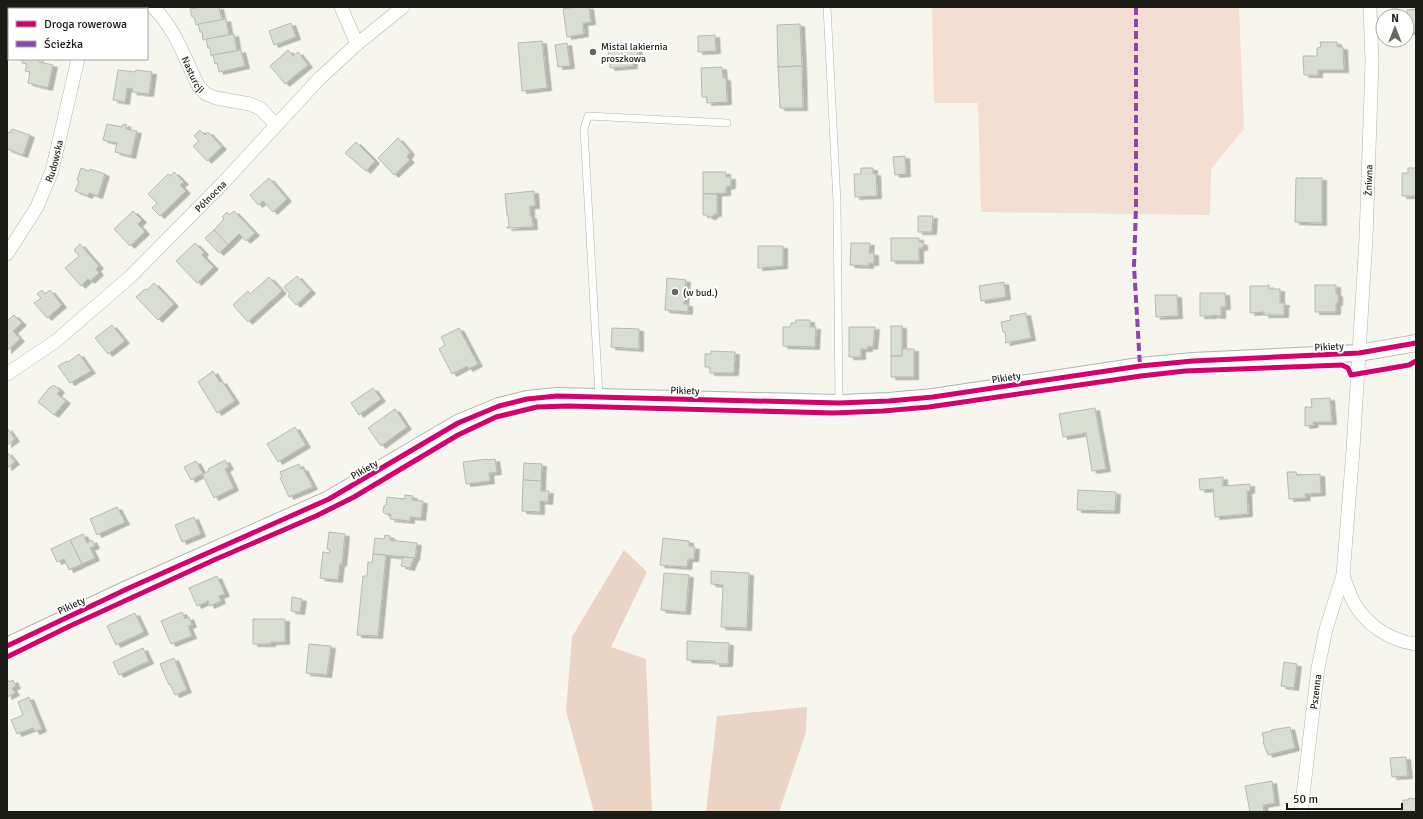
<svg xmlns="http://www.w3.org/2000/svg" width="1423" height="819" viewBox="0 0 1423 819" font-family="Signika,sans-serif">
<defs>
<filter id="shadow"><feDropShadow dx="4.5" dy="2.5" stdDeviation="0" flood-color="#0004"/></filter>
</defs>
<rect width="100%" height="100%" fill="#f6f6ee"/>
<!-- green -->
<path fill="#f2dfd1" d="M932,7H1239L1244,129L1211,169L1210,215L981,212L978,103H934Z"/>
<!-- forest -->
<g fill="#e9d4c5">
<path d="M624,550L647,572L611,647L646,659L652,812H594L566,711L572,637Z"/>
<path d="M807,707L806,732L779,812H706L717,716Z"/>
</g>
<!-- building -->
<g fill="#d9ded3" stroke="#b7b9b3" filter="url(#shadow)">
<path d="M201,7H219L222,20L196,25L194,17H192L190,9Z"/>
<path d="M575,7H589L591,22L583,23L584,34L567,37L563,9Z"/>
<path d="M1416,9V32H1407V10Z"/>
<path d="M226,19L229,35L203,40L202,32H200L198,24Z"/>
<path d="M291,23L296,37L274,45L269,31Z"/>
<path d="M800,24L802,66L778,67L777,25Z"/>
<path d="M234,34L237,51L211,56L210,48H208L206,39Z"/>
<path d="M715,35L716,51L698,52V36Z"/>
<path d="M542,41L547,88L522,91L518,43Z"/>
<path d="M1320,42H1337V47H1343L1344,70H1318V75H1304L1303,56H1317V48L1321,47Z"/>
<path d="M567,43L570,66L558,67L555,45Z"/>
<path d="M630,44L631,46L637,45L638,55L632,56L633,66L610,68L608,46Z"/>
<path d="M241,50L245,66L219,72L217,63L215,64L213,55Z"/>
<path d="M288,50L293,56L298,52L308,65L285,84L270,66Z"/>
<path d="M23,59H39V62L53,65L48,88L28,83L30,72L25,71L27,64L22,63Z"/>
<path d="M802,66L803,108H780L778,67Z"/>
<path d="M722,67L723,78H726L727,102L707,103V97H702L701,68Z"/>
<path d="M118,70L135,72L136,70L152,72L149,94L132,92L133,89L127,88L125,102L113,100Z"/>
<path d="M107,124L122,127V125L126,124V129L137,131L131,156L115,152L117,143L103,140Z"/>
<path d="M12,129L30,135L23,155L7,149V132L10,133Z"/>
<path d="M200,130L205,135L208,132L222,147L207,161L193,146L199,141L194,136Z"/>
<path d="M398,138L410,152L407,157L410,160L394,175L378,158Z"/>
<path d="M356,142L375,161L366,171L345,153Z"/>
<path d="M905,156L906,174L895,175L893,157Z"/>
<path d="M81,168L89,171L90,169L105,174L98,196L89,193L88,196L75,191L79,181L77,180Z"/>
<path d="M861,168H873V174L876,173L877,196L855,197L854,174H861Z"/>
<path d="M1408,168H1416V196H1402V173H1408Z"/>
<path d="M174,172L184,182L180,185L186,191L160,216L152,208L157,203L148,194L168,174L171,176Z"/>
<path d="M703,172H726V177H731V186L726,187V193L703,194Z"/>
<path d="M269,178L287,199L273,212L263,201L258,205L250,195Z"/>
<path d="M1296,178H1322V223L1295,222Z"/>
<path d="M534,191L535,206H530V216H532L533,227L507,228V227H509L508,215H507L505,194Z"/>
<path d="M703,194H717V214H714L712,217H709L707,215H703Z"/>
<path d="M133,211L142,220L138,224L145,232L130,246L114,229Z"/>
<path d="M234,211L255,233L246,241L239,234L228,245L214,230L224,219L222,217L227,212L229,215Z"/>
<path d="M918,216H933L932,232H918Z"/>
<path d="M214,230L228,245L219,253L205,238Z"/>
<path d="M891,238H919V242L923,243V248H919V261H891Z"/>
<path d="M195,243L204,252L202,255L214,267L197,283L176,261Z"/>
<path d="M851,243H870L869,253H874V263H869V266L850,265Z"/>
<path d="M80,244L99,266L96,269L99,273L90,281L88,279L81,286L65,268L79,256L74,250Z"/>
<path d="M758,246H783V266L758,268Z"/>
<path d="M297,276L311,291L296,305L288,296L290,294L284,287Z"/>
<path d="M269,277L282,291L248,322L233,305L248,291L250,294Z"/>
<path d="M667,278L686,280L684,304H688V312L665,310Z"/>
<path d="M1004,282L1006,297L981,301L979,286Z"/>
<path d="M154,283L174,304L158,320L136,297L145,289L147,290Z"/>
<path d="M1268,285H1269V289H1280V303H1285V305H1284V315H1264V312L1250,313V286H1268Z"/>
<path d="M1315,285H1336V294H1338V303H1336V312H1315Z"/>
<path d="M42,290L45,294L50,290L62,305L47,318L34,303L41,298L37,294Z"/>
<path d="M1200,293H1225L1226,307H1221V316L1212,315V316H1200Z"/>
<path d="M1155,295H1177L1178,316L1156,317Z"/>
<path d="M1026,313L1031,338L1005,343L1006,341L1005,332H1003L1001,322L1011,320L1010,316Z"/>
<path d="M14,315L22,323L13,331L20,339L7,351V321Z"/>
<path d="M796,320H810V327H816L815,347L783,346V327H790L791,323H795Z"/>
<path d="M112,325L125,341L108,354L95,338Z"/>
<rect x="891" y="326" width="11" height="30"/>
<path d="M849,327H875L873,347L868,346V349H861V357H849Z"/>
<path d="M459,328L478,364L468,369L467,366L452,374L439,349L445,345L441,337Z"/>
<path d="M612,328L639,329V349L611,347Z"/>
<path d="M902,349H914V377H891V356H902Z"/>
<path d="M711,351L735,352L734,373H710V367H705V354H711Z"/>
<path d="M79,354L91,371L70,383L58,366L67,361L68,362Z"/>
<path d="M213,371L220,382L222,381L235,401L217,413L198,382Z"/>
<path d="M54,385L60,390L57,394L66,401L54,415L38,402L49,388Z"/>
<path d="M373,388L381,399L359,415L351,403Z"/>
<path d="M1330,398L1332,422H1313L1314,425L1305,426V407H1312L1311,399Z"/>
<path d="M1095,408L1106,469L1092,471L1086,433L1063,437L1059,414Z"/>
<path d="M395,409L407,427L381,446L368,428Z"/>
<path d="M295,427L306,445L278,462L267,444Z"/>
<path d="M7,428L15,439L7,445Z"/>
<path d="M7,452L15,462L7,468Z"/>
<path d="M487,459V460L495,459L497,472L489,473L490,481L466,484L463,462Z"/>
<path d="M225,460L229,467L225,469L234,488L214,498L202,474L191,480L184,467L196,461L203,474L209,471L208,469Z"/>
<path d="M524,463L542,464L541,481L523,480Z"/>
<path d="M299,464L301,469L303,468L313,487L289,497L280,478L282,477L280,472Z"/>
<path d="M1287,472H1296L1297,475L1320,474L1321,493L1305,494L1306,498L1289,499Z"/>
<path d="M1223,477V486L1250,484V491H1247L1248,514L1215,517L1213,489L1200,490L1199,479Z"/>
<path d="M523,480L541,481V491H549L548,502L540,501V512L522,511Z"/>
<path d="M1078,490L1116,492L1115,511L1077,510Z"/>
<path d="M405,495L413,496L412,500L423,501L421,518L410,517V521L390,519L391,514H385L383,512L384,506L386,505L387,497L405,499Z"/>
<path d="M117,507L125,522L97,535L90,519Z"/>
<path d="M194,517L201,534L182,542L175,525Z"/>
<path d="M329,532L345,534L342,564L340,563L338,580L320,578L323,552L329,553L330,550L327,549Z"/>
<path d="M83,534L87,543L92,540L95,546L90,548L95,558L82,564L70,540Z"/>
<path d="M385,535L390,536V540L417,543L415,558L373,554L375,538L384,539Z"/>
<path d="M663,538L689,541V546L695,547L694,559H688L687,567L660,565Z"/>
<path d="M70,540L82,564L69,570L64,559L57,562L51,549Z"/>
<path d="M373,554L386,555L378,636L357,635L363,576H367L368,562L372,563Z"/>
<path d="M403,557L414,558L410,568L401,566Z"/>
<path d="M711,571L749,573L747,628L721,627L723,585L711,584Z"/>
<path d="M664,573L689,575L686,612L661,610Z"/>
<path d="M217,576L225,594L219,596L221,601L210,606L208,601L197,606L189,588Z"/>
<path d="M292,597L302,599L300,612L291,611Z"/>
<path d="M182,612L185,619L189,617L192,625L188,626L192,636L171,644L161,621Z"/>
<path d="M135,613L144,632L116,645L107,626Z"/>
<path d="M253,619H285V642H271V644H253Z"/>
<path d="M687,641L729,643L728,664H715V661L687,660Z"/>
<path d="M309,644L331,646L327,675L306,673Z"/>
<path d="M143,648L149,661L119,675L113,662Z"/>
<path d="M174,658L187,690L175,695L170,684L169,685L160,664Z"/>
<path d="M1284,662L1297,664L1294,688L1281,686Z"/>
<path d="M7,678L9,682L13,680L16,686L12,688L15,693L7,697Z"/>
<path d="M29,697L42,729L35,732L33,728L17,734L11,720L23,715L18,702Z"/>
<path d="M1290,727L1295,748L1268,755L1263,742L1264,740L1262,733L1272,731L1271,730Z"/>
<path d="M1406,757L1408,776L1392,777L1390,758Z"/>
<path d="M1272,781L1275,803L1263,805L1264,812H1250L1245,786Z"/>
<path d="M1409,798L1416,799V812H1401L1403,800H1408Z"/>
</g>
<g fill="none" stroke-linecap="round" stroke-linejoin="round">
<!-- service casing -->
<g stroke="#b3b3ae" stroke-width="8">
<g id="service">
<path d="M827,7L837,202L839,403"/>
<path d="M599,396L584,129L588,116L727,123"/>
</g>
</g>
<!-- minor casing -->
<g stroke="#b3b3ae" stroke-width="14">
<g id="minor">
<path id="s1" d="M153,7C177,31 184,58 199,87L206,94L216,98L250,104L261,109L276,125"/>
<path d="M341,7L357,44"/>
<path d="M89,9L90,7"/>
<path id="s2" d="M7,254L37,207L52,171L78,59"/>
<path id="s3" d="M7,374L56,341L131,276L223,183L319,79L357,44L403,7"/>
<path d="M1343,575C1346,584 1349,593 1353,601C1365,624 1390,641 1416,644"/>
<path id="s4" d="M1301,812L1318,668L1326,629L1343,575L1353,450L1366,238L1372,62L1370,7"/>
</g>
</g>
<!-- tertiary casing -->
<g stroke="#b3b3ae" stroke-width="18">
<path id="tertiary" d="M7,646L129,588L329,499L458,423L499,406L527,399L557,396L839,403L889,401L933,397L1140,366L1193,361L1359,353L1416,343"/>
</g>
<!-- service -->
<use href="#service" stroke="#fefefc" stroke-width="7"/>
<!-- minor -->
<use href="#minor" stroke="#fefefc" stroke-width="13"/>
<!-- tertiary -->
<use href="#tertiary" stroke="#fefefc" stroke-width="16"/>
<!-- quiet -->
<path stroke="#8e44ad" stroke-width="4" stroke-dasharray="8 4" stroke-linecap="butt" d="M1136,7V206L1134,266L1140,366"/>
<!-- cycleway casing -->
<g stroke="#fff" stroke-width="8">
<g id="cycleway">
<path d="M7,646L129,588L329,499L458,423L499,406L527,399L557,396L839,403L889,401L933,397L1140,366L1193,361L1359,353L1416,343"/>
<path d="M7,657L70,626L214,560L316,516L354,497L458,435L496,417L537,407L568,406L833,413L883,411L929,407L1141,376L1185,371L1342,365L1348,368L1351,375L1409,365L1416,361"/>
</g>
</g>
<!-- cycleway -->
<use href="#cycleway" stroke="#d6006c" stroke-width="5"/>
</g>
<!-- markers -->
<g fill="#686862" stroke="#fff" stroke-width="1.5">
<circle cx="593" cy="52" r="4"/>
<circle cx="675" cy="292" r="4"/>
</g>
<g text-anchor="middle" stroke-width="4" stroke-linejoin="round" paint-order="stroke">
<!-- poi labels -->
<g font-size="10" fill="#1c1c16" stroke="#fff" text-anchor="start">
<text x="601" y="50">Mistal lakiernia<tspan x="601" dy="12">proszkowa</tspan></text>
<text x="683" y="296">(w bud.)</text>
</g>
<!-- street labels -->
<g font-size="10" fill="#1c1c16" stroke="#fff">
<text dy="4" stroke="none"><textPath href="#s1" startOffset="79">Nasturcji</textPath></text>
<text dy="4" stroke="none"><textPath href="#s2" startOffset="105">Rudowska</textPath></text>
<text dy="4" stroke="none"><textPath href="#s4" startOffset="637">Żniwna</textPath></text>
<text dy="4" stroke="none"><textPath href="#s3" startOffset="271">Północna</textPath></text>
<text transform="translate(1329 346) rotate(-3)" y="4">Pikiety</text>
<text transform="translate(1006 377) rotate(-9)" y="4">Pikiety</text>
<text transform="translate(685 390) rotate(2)" y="4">Pikiety</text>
<text transform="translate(364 469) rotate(-30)" y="4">Pikiety</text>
<text transform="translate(71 605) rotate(-25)" y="4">Pikiety</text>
<text dy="4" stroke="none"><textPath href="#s4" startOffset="121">Pszenna</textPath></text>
</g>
</g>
<!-- border -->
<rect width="1423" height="819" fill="none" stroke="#1c1c16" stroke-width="16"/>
<!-- legend -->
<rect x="8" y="8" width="140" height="52" fill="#ffffff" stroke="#a4a4a2"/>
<rect x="16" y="21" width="20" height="6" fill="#d6006c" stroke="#a4a4a2"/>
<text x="44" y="28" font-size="12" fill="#1c1c16">Droga rowerowa</text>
<rect x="16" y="41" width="20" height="6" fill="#8e44ad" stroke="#a4a4a2"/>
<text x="44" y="48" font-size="12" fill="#1c1c16">Ścieżka</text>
<!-- north arrow -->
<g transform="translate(1395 28)"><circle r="19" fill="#ffffff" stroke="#a4a4a2"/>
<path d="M0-3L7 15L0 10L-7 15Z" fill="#686862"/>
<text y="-6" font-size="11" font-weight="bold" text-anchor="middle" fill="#1c1c16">N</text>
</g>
<!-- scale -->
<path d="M1287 803v6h115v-6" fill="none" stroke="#1c1c16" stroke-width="2"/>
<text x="1293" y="803" font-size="12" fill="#1c1c16" stroke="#ffffff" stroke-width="3" paint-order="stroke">50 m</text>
</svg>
